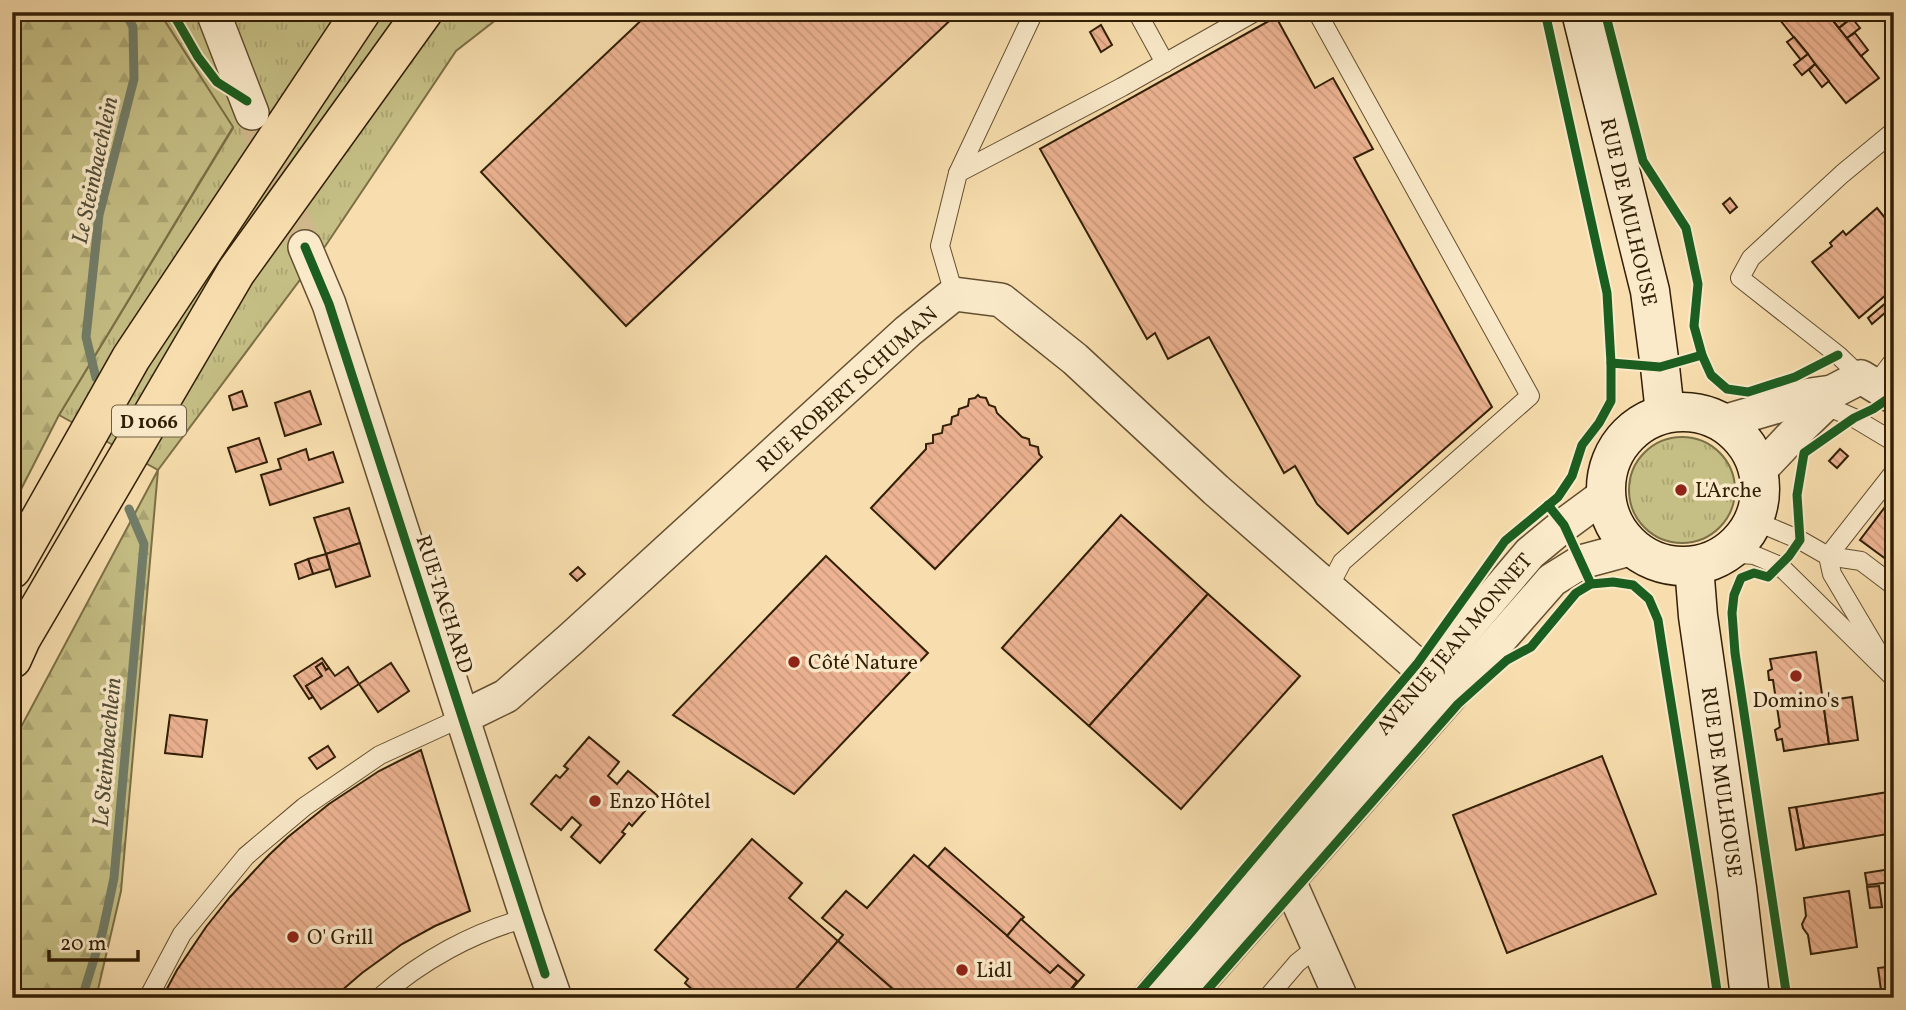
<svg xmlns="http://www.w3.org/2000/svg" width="1906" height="1010" viewBox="0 0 1906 1010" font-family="Vollkorn,serif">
<defs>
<pattern id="grass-tufts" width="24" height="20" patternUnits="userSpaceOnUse" patternTransform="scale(1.75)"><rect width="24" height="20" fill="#c5bf85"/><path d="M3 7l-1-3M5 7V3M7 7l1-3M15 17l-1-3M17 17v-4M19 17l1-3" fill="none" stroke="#aaa471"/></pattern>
<pattern id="forest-firs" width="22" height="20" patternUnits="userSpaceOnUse" patternTransform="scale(1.75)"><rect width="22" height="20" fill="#c5bf85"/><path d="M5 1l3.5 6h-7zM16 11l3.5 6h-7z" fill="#aaa471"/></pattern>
<pattern id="building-back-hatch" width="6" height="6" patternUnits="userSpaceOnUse" patternTransform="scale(1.75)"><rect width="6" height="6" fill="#edb392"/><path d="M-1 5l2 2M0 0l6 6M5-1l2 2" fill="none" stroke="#cc9a7c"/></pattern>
</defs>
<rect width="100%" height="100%" fill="#f8deae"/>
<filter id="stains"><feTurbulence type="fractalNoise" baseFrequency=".00286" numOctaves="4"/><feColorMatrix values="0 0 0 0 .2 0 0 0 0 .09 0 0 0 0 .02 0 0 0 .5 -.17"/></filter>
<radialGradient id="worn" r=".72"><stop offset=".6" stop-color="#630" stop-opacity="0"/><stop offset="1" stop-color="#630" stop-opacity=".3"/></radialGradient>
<!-- grass -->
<g fill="url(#grass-tufts)" stroke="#7c6f46" stroke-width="2">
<path d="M159,12H506L456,51L326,245L158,470L59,415L233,128Z"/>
<circle cx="1682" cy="490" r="53"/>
</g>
<!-- forest -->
<g fill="url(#forest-firs)" stroke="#7c6f46" stroke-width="2">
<path d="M12,12H159L233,127L59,415L12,507Z"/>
<path d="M158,470L121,891L96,998H12V744Z"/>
</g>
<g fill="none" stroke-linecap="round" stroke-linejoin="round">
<!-- stream -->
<g stroke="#727d68" stroke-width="9">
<path d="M96,378L86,337L99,215L134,79L133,27L125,12"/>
<path d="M82,998L103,930L114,878L144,544L129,509"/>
</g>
</g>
<!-- building -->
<g fill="url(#building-back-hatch)" stroke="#321f06" stroke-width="2">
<path d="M650,12H959L626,326L481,172Z"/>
<path d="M1780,12H1826L1879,78L1846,103L1776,15Z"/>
<path d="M1826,12H1838L1846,22L1839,28Z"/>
<path d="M1276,17L1315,88L1333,78L1373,149L1354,158L1492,407L1348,534L1317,504L1295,466L1284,473L1209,337L1168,359L1155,333L1147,339L1040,149Z"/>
<path d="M1852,18L1860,28L1847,38L1839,28Z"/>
<path d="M1101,25L1112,45L1101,52L1090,32Z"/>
<path d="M1855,33L1868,50L1861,56L1847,38Z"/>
<path d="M1794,37L1808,54L1801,60L1787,42Z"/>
<path d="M1808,54L1815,64L1802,75L1794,65Z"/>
<path d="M1815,64L1829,81L1822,87L1809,70Z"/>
<path d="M1730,198L1737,207L1730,213L1723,204Z"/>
<path d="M1877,208L1894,229V268L1890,271L1894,275V288L1859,318L1812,262L1832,246L1830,243L1843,231L1846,235Z"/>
<path d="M1894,296V305L1872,324L1868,318Z"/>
<path d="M242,391L247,406L233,410L229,396Z"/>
<path d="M310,391L321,424L285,436L275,403Z"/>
<path d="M978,395L980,397L986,398L989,405L995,407L997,413L1022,437L1029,439L1030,445L1038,447L1039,454L1042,457L935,569L871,508L926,449V444L933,443V435L942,433L943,426L951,424L952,417L958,415L959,409L968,406L969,399L975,398Z"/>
<path d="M259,438L267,462L236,472L228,448Z"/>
<path d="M306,449L309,460L333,452L343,482L270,505L261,475L281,469L278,459Z"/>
<path d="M1840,449L1848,456L1837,468L1829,461Z"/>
<path d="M1894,495V565L1860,540Z"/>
<path d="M349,508L360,543L326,554L314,518Z"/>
<path d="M1121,515L1208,594L1089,726L1002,648Z"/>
<path d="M360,543L370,576L336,587L326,554Z"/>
<path d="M326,554L330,569L313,574L308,559Z"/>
<path d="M826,556L928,653L794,794L673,715Z"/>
<path d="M308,559L313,574L299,579L295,564Z"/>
<path d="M578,567L585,574L577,581L570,574Z"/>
<path d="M1208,594L1300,676L1181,809L1089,726Z"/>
<path d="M1816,652L1829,744L1784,751L1782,739L1777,740L1775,730L1780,727L1773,680H1769L1768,671L1772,669L1770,659Z"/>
<path d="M322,658L329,668L326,670L322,663L316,667L322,676L306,686L313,697L309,699L294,676Z"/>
<path d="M322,663L326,670L329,668L335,676L348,667L359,684L321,709L306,686L322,676L316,667Z"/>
<path d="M391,663L409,691L378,712L359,684Z"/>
<path d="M1852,697L1858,740L1829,744L1823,701Z"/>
<path d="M170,715L207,720L202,757L165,753Z"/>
<path d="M589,737L619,762L608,776L617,784L628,771L658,796L632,826L629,823L622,832L625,834L600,863L571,837L581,825L572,817L561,830L531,804L556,775L560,778L568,769L564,766Z"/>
<path d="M328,746L335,757L317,769L309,758Z"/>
<path d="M421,750L470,911L435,926L402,944L362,973L333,998H162L177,970L206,927L230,897L269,855L288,837L329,804L379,771Z"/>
<path d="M1602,756L1656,894L1507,953L1453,815Z"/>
<path d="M1894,791V833L1804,848L1796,807Z"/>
<path d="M1796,807L1804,848L1796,850L1789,808Z"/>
<path d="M752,839L802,883L789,898L838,941L788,998H702L685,983L688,979L655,950Z"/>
<path d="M945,848L1024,917L1007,936L928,867Z"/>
<path d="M914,855L1050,973L1058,965L1077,981L1064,998H903L838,941L843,935L822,918L846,891L867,908Z"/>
<path d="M1891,869L1892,882L1867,885L1865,873Z"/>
<path d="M1879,886L1882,907L1870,908L1867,887Z"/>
<path d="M1849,891L1857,947L1811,954L1808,935L1803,928L1802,924L1806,916L1804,898Z"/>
<path d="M1021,919L1084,975L1070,991L1077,981L1058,965L1050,973L1007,936Z"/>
<path d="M838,941L903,998H788Z"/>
<path d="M1894,966V988L1881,990L1878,968Z"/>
</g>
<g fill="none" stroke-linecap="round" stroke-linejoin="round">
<!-- minor-tunnel -->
<path stroke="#d0b88c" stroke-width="33" stroke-dasharray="33 17" stroke-linecap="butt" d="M252,113L305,247"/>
<!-- service casing -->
<g stroke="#644f30" stroke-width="20">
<g id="service">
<path d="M1137,12L1165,63"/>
<path d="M1317,12L1530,396L1342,562L1328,589"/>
<path d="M958,173L1034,12"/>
<path d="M954,294L940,246L958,173L1122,87L1255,12"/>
<path d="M1861,377L1838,355L1740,278L1751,258L1842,174L1894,131"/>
<path d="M1875,385L1894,360"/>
<path d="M1824,405L1854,418L1894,442"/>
<path d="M1755,521L1800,540L1828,556L1861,561L1894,586"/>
<path d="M1727,553L1754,555L1780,566L1894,678"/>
<path d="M1828,556L1832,574L1880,655"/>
<path d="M1828,556L1894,472"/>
<path d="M148,998L182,934L246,856L304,807L380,755L463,717"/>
<path d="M379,998C421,961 473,932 527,918"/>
<path d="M1267,998L1297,963L1318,946"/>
</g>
</g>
<!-- minor casing -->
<g stroke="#644f30" stroke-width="36">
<g id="minor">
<path d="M213,12L252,113"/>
<path d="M305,247L329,304L527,918L555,998"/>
<path d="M1723,422L1778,406L1810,395L1832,392L1861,377L1894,397"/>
<path d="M1759,471L1794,434L1824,405L1832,392"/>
<path d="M463,717L506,696L572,638L908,331L954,294L1001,300L1075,359L1216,490L1428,675"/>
<path d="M1270,868L1293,890L1341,998"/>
<path d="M1149,998L1266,864L1530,553L1564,525L1606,494"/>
<path d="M1185,998L1552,580L1581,562L1633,548"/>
</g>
</g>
<!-- secondary casing -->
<g stroke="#321f06" stroke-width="41">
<g id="secondary">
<path d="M1581,12L1650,291L1660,367L1665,413"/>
<circle cx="1683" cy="489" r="77"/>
<path d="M1694,566L1698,616L1737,888L1750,998"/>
</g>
</g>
<!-- trunk casing -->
<g stroke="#321f06" stroke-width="41">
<g id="trunk">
<path d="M12,569L131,358L361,12"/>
<path d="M12,659L21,639L236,272L423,12"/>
</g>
</g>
<!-- service -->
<use href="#service" stroke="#faeaca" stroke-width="18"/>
<!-- minor -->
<use href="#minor" stroke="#faeaca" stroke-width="33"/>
<!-- secondary -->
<use href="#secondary" stroke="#faeaca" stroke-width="38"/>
<!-- trunk -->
<use href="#trunk" stroke="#f8deae" stroke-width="38"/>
<!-- cycleway casing -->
<g stroke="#faeaca" stroke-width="13">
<g id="cycleway">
<path d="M172,12L198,57L217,82L247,101"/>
<path d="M1605,12L1643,161L1686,228L1698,284L1694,326L1702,355L1711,375L1727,389L1748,392L1795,377L1838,355"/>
<path d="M305,247L329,304L545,974"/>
<path d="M1611,363L1660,367L1702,355"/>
<path d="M1548,505L1564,525L1591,584"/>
<path d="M1134,998L1193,930L1417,664L1505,541L1558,497L1572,476L1582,445L1599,423L1611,401V363L1607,293L1545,12"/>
<path d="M1200,998L1458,704L1507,660L1531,647L1576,593L1591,584L1613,582L1633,585L1649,599L1658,620C1677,746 1700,871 1718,998"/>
<path d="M1787,998L1735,653L1732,613L1734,595L1741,578L1754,573L1768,577L1789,556L1800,540L1797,495L1804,453L1854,418L1873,409L1892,396"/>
</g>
</g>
<!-- cycleway -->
<use href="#cycleway" stroke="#1b5e20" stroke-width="9"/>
</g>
<!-- markers -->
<g fill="#8f2418" stroke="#faeaca" stroke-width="2.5">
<circle cx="1681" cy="490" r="7"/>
<circle cx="794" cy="662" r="7"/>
<circle cx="1796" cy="676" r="7"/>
<circle cx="595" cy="801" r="7"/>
<circle cx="293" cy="937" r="7"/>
<circle cx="962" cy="970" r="7"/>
</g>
<g text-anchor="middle" stroke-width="7" stroke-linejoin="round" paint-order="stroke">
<!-- shield labels -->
<rect fill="#faeaca" stroke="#6e5c41" stroke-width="2" x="112" y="405.5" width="74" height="31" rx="5"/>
<g font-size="19" font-weight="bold" fill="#321f06">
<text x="149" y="428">D 1066</text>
</g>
<!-- street labels -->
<g font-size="21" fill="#321f06" stroke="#faeaca">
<text transform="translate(1629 212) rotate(77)" y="7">RUE DE MULHOUSE</text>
<text transform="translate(847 389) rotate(-42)" y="7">RUE ROBERT SCHUMAN</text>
<text transform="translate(445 604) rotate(72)" y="7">RUE TACHARD</text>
<text transform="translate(1454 644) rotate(-50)" y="7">AVENUE JEAN MONNET</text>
<text transform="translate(1722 782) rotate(82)" y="7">RUE DE MULHOUSE</text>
</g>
<!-- poi labels -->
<g font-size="21" fill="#321f06" stroke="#faeaca" text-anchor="start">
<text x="1695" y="497">L'Arche</text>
<text x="808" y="669">Côté Nature</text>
<text x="1796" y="707" text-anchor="middle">Domino's</text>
<text x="609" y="808">Enzo Hôtel</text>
<text x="307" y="944">O' Grill</text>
<text x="976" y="977">Lidl</text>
</g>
<!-- water labels -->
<g font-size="23" font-style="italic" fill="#524e37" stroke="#faeaca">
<text transform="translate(94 170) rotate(-78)" y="8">Le Steinbaechlein</text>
<text transform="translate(106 752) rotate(-85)" y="8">Le Steinbaechlein</text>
</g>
</g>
<!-- margin -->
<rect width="1906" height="1010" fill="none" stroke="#f8deae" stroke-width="42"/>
<rect x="14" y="14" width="1878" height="982" fill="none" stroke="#321f06" stroke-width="3.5"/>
<rect x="21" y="21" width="1864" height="968" fill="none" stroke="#321f06" stroke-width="2"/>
<!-- scale -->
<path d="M49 950v10h89v-10" fill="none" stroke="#321f06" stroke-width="3.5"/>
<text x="60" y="950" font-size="21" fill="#321f06" stroke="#faeaca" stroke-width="5" paint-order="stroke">20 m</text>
<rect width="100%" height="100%" filter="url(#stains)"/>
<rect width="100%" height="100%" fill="url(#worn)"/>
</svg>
